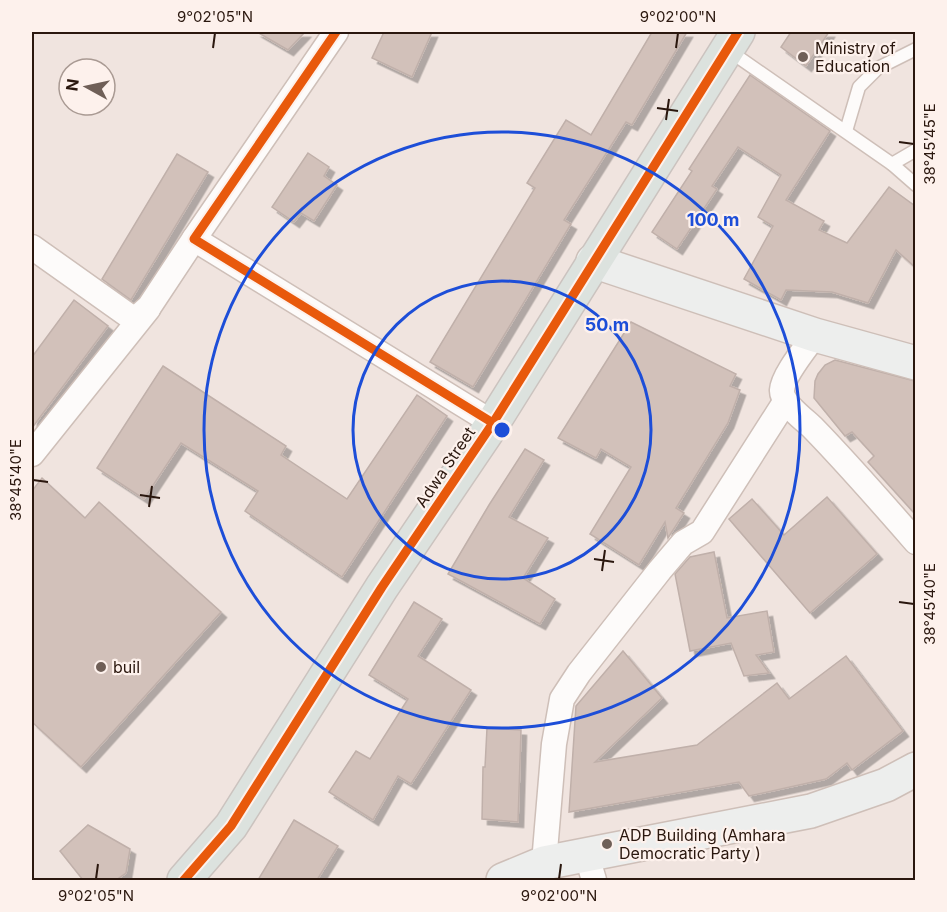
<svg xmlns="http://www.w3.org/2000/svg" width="947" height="912" viewBox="0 0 947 912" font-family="Inter,sans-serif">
<defs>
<filter id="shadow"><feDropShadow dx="5.5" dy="5.5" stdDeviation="0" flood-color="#0004"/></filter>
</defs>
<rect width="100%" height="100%" fill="#f0e4df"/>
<!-- building -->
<g fill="#d2c1ba" stroke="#c0b0aa" stroke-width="1.5" filter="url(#shadow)">
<path d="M257,32H305L288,50Z"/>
<path d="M384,32H432L412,77L372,58Z"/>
<path d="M652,32H687L632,125L626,122L564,220L571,224L473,387L430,362L535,188L527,183L566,120L591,135Z"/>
<path d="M791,32H829L806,66L781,47Z"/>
<path d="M750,75L830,131L786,200L824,221L819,230L847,243L889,187L915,206V267L896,250L868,303L832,292L786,290L781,300L744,279L773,226L758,217L781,175L738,147L712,186L717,189L677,249L652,232L692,171L689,169Z"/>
<path d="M308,153L329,167L324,176L337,185L314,221L301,213L294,222L272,207Z"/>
<path d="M177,154L208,172L131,300L102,279Z"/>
<path d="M74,300L108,326L32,428V357Z"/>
<path d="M631,322L736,374L730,386L740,390L728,423L676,508L684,513L668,538L665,522L639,565L590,534L631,467L601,449L596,458L558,438Z"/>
<path d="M835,360L915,381V514L868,462L874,456L852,432L845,436L814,398L815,381L818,374L825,365Z"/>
<path d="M163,366L286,446L281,455L347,499L417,395L447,416L342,577L245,511L258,491L181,443L144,499L97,468Z"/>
<path d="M525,449L544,460L509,517L548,538L523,578L555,599L540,624L448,574L489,505Z"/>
<path d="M42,478L85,518L99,502L221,612L81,767L32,722V491Z"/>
<path d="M827,497L877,554L810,613L729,519L752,499L784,535Z"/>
<path d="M714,552L727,618L767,611L774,652L756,655L769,673L744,676L731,643L690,651L675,574L690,557Z"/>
<path d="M414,602L442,619L418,656L471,690L411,784L398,776L373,820L329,792L356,751L370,759L408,699L369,675Z"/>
<path d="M623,651L662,698L595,762L697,745L777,683L789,699L846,656L903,731L852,770L847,763L826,779L749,796L739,782L569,812L576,706Z"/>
<path d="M487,728L521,730L518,822L482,819L483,767H485Z"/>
<path d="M294,820L338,846L317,880H258Z"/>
<path d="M88,825L130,849L126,873L116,880H83L60,851Z"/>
</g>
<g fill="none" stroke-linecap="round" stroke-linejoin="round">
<!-- lane casing -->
<g stroke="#cebfb8" stroke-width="15">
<g id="lane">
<path d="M728,50L892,164L916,150"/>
<path d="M846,131L859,87L878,68L916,49"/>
<path d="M892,164L916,185"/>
</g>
</g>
<!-- street casing -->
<g stroke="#cebfb8" stroke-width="27">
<g id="street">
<path d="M336,32L194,239L493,423"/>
<path d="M32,247L132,318L139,316L149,307L194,239"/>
<path d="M815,335C806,348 783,375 782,390C781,403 805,420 813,428C849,465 882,503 916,542"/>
<path d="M32,454L148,309"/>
<path d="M586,853L594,880"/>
<path d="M544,863L554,744L562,699L579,673L660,570L683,543L702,532L785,402"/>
</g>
</g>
<!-- secondary casing -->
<g stroke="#cebfb8" stroke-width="36">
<g id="secondary">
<path d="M593,261L815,335L916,363"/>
<path d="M503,880L544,863L811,811L886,785L916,769"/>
</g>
</g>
<!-- primary casing -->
<g stroke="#cbc3bf" stroke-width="36">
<path id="primary" d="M184,880L231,826L382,587L493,423L738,32"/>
</g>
<!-- lane -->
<use href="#lane" stroke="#fdfbfa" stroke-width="12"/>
<!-- street -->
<use href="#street" stroke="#fdfbfa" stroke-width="24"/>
<!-- secondary -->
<use href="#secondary" stroke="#edeeed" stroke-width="33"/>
<!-- primary -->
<use href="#primary" stroke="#dce2de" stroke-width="33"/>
<!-- cycleway casing -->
<g stroke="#fdf1ec" stroke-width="13">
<g id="cycleway">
<path d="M336,32L194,239L493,423"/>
<path d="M184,880L231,826L382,587L493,423L738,32"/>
</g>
</g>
<!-- cycleway -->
<use href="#cycleway" stroke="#e8590c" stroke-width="9"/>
</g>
<!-- ticks -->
<path fill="none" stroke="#2a170e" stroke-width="2" d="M213,48L215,33M676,48L678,33M657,108L678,111M666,120L669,99M899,142L914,144M33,480L48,482M140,495L160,498M149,507L152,486M594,559L614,562M602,571L605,550M899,602L914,604M96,879L98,864M559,879L561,864"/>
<!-- distance rings -->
<g fill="none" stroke="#1d4ed8" stroke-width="3">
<circle cx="502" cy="430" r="149"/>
<circle cx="502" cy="430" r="298"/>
</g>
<!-- markers -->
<g fill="#6f5f57" stroke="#fdf1ec" stroke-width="2">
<circle cx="803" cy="57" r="6"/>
<circle cx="101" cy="667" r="6"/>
<circle cx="607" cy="844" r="6"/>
</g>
<g text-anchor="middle" stroke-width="4.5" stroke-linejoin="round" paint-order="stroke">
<!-- poi labels -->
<g font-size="16" fill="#2a170e" stroke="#fdf1ec" text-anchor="start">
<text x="815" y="54">Ministry of<tspan x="815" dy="18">Education</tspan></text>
<text x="113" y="673">buil</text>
<text x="619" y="841">ADP Building (Amhara<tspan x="619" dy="18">Democratic Party )</tspan></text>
</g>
<!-- street labels -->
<g font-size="16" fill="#2a170e" stroke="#fdf1ec">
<text transform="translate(445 467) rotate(-56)" y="6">Adwa Street</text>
</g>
</g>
<circle cx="502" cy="430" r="9" fill="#1d4ed8" stroke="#fdf1ec" stroke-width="3"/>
<g font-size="18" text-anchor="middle" font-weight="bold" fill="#1d4ed8" stroke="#fdf1ec" stroke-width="4.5" stroke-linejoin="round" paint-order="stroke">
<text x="713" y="226">100 m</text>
<text x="607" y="331">50 m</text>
</g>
<!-- border -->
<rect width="947" height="912" fill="none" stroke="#fdf1ec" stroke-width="66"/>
<!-- north arrow -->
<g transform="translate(87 87) rotate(278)"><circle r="28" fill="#fdf1ec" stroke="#a99a93" stroke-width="1.5"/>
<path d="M0-4.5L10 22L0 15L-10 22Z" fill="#6f5f57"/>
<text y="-9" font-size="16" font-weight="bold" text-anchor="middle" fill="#2a170e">N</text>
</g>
<rect x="33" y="33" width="881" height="846" fill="none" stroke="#2a170e" stroke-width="2"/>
<g font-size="15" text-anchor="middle" fill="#2a170e">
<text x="215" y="22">9°02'05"N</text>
<text x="678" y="22">9°02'00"N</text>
<text transform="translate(930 144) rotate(-90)" y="5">38°45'45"E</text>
<text transform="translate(16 480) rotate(-90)" y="5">38°45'40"E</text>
<text transform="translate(930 604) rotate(-90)" y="5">38°45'40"E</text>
<text x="96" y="901">9°02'05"N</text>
<text x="559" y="901">9°02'00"N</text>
</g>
</svg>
